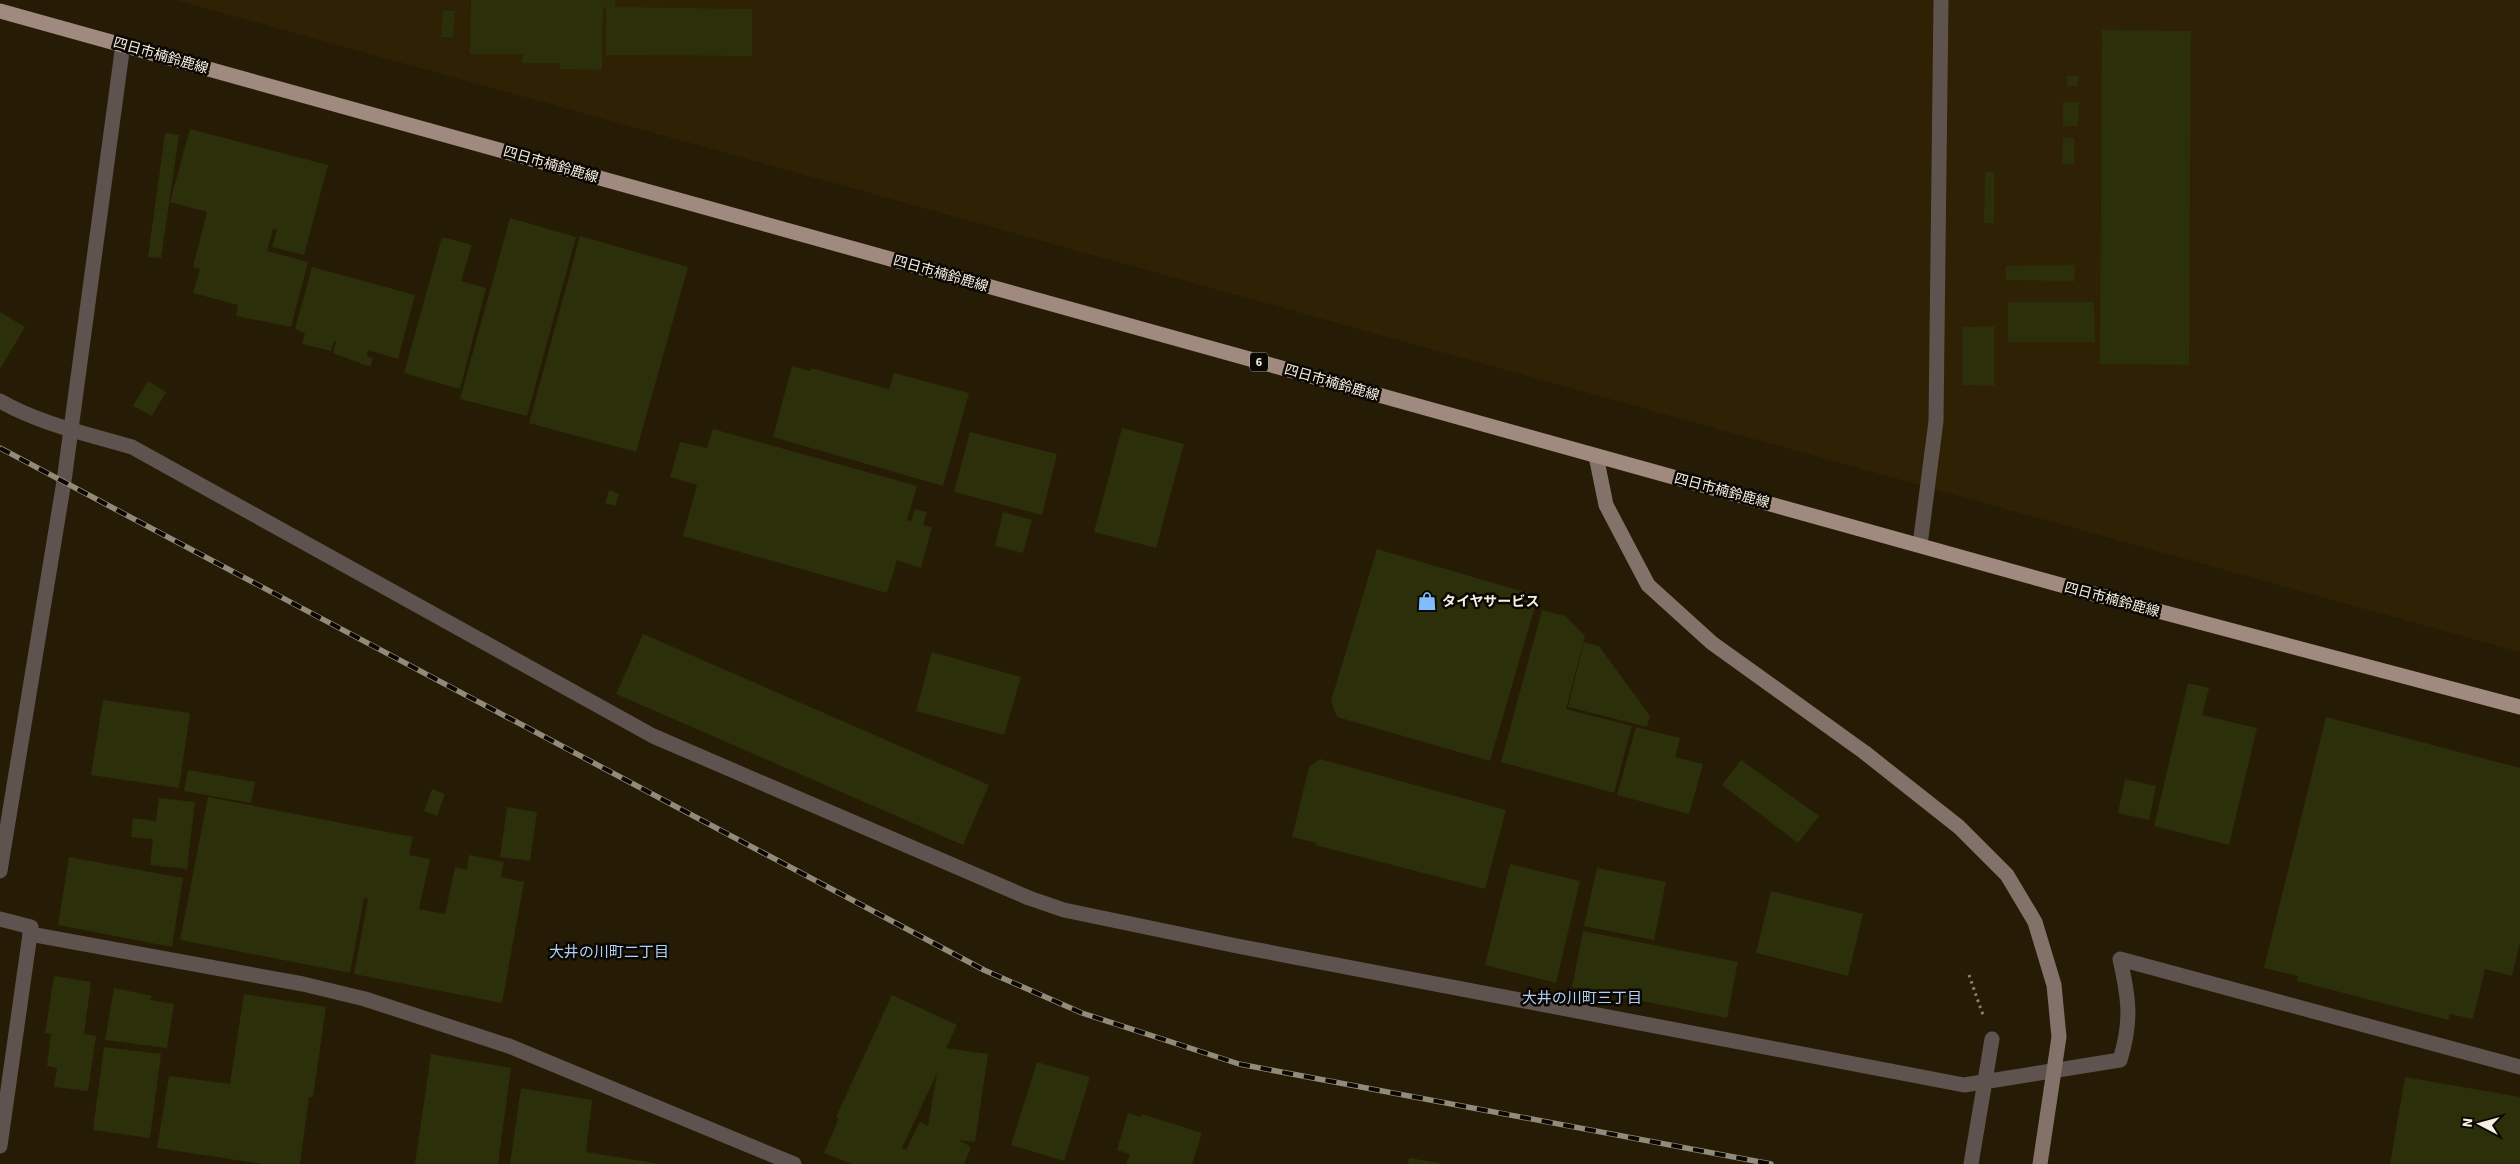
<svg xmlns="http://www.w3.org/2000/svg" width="2520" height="1164" viewBox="0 0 2520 1164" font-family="'Source Sans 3','Noto Sans JP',sans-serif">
<rect width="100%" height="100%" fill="#261c06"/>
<!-- built -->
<path fill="#2f2104" d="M176,0H2520V652Z"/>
<!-- building -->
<g fill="#2b2f0a" fill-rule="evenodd">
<path d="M471,0H615V7L752,9V56L606,55V7H603L602,70L560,69V63H522L523,54H470Z"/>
<path d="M443,11H455L453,37H441Z"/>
<path d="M2102,30L2191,31L2189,365L2100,364Z"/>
<path d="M2067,76H2079L2078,86H2067Z"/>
<path d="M2063,102H2079L2078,126H2063Z"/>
<path d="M190,129L328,165L304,255L272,247L277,230L273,229L267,251L308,262L291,327L236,316L238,305L193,293L200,269L193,267L207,212L170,202Z"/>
<path d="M165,133L179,135L161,258L148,257Z"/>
<path d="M2063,138H2074V165L2062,164Z"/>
<path d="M1985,172H1994V223H1984Z"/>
<path d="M510,218L576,237L527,416L460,399Z"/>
<path d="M580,236L688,267L636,452L529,423Z"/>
<path d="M442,237L472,245L461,281L486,288L460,389L404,373Z"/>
<path d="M2075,265V281L2006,280V266Z"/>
<path d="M312,267L415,295L398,359L368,350L367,356L373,358L370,367L333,353L336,341H334L331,351L302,344L305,333L295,329Z"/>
<path d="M2008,302H2094L2095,342H2008Z"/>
<path d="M0,312L25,327L0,369Z"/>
<path d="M1994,326V386L1963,385V327Z"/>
<path d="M792,366L810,371L811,368L889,389L894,373L969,393L943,486L773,437Z"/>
<path d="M148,381L166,392L152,416L133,406Z"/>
<path d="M1122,428L1184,444L1156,548L1094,532Z"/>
<path d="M713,429L917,486L907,520L911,521L915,509L927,512L923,525L932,527L921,568L897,560L887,593L683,536L697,485L670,477L680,442L707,448Z"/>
<path d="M970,432L1057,454L1042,515L954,492Z"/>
<path d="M609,490L619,494L615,506L605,503Z"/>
<path d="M1003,512L1032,520L1023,553L995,546Z"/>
<path d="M1377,549L1538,596L1490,761L1337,717L1331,701Z"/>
<path d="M1542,610L1565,616L1585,636L1566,709L1632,726L1614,793L1501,762Z"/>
<path d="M643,634L989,785L963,845L616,694Z"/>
<path d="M1584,642L1599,646L1650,716L1647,727L1568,707Z"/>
<path d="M932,652L1021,677L1004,735L916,711Z"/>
<path d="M2188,683L2209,688L2202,715L2257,728L2229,845L2154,826Z"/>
<path d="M103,700L190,713L179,788L91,775Z"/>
<path d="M2326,717L2520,768V942L2512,976L2485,969L2473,1019L2450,1014L2448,1020L2297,981L2298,976L2264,968Z"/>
<path d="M1636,727L1680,738L1675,757L1703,764L1689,814L1617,795Z"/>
<path d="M1320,759L1506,810L1485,889L1315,845L1316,843L1292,837L1309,767Z"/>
<path d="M1741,760L1819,816L1798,843L1722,785Z"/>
<path d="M188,770L255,782L251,803L184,791Z"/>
<path d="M2125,779L2156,786L2149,820L2118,813Z"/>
<path d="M432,789L445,794L437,816L424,811Z"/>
<path d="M208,797L413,837L409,855L430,859L419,909L445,914L455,867L467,870L469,855L504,862L501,877L524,882L502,1003L354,974L368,899L364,898L350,973L180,940Z"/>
<path d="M159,798L195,802L187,869L150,865L153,839L131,837L133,818L156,821Z"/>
<path d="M507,807L537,812L530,861L500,857Z"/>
<path d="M69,857L183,878L172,947L58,925Z"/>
<path d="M1510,864L1580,881L1556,983L1485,965Z"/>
<path d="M1597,868L1666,882L1654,940L1584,926Z"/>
<path d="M1771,891L1863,914L1848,976L1756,953Z"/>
<path d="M1583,931L1738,962L1727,1018L1572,987Z"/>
<path d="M54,976L91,982L84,1034L96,1036L88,1091L54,1087L57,1068L47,1066L51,1034L45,1033Z"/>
<path d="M114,988L152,996L150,1000L174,1004L167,1048L105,1040Z"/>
<path d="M244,994L326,1007L313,1097H309L300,1164H263L157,1148L169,1076L230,1084Z"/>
<path d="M892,995L957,1025L946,1048L988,1054L975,1142L959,1140L971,1147L964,1164H852L824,1153L839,1118L836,1117ZM937,1073L928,1126L920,1122L906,1150L902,1148Z"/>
<path d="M104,1047L161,1054L150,1138L93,1130Z"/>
<path d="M431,1054L511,1068L498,1164H415Z"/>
<path d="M1037,1062L1090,1077L1064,1161L1011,1145Z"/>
<path d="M2405,1077L2520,1097V1164H2390Z"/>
<path d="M521,1088L592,1100L586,1152L660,1164H510Z"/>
<path d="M1128,1113L1141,1117L1142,1114L1202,1133L1192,1164H1126L1130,1154L1117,1150Z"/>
<path d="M1409,1158L1440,1163V1164H1408Z"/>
</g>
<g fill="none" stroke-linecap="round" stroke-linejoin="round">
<!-- path -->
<path stroke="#8a816f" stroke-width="3" stroke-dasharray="2.5 4" stroke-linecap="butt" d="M1969,975L1983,1015"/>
<!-- lane -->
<path stroke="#5e534e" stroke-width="15" d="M1920,545L1936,421L1941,0"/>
<!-- street -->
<g stroke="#5e534e" stroke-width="15">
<path d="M0,401C40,424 88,434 132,447L653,736L1029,898L1064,910L1237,946L1964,1085L2120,1060C2132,1021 2129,999 2120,959L2520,1067"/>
<path d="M0,871L64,481L123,44"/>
<path d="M0,919L31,927L0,1146"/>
<path d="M30,934L303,984L365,999L509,1046L794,1164"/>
<path d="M1971,1164L1992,1039"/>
</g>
<!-- secondary -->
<path stroke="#837269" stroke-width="15" d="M1596,456L1606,505L1648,585L1712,643L1864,752L1959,827L2007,875L2035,922L2054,985L2059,1037L2040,1164"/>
<!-- primary -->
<path stroke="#a0897e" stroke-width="15" d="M0,11L2079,590L2520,707"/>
<!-- rail casing -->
<g stroke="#938b79" stroke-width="5.5">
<path id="rail" d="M0,448L984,970L1082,1013L1239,1064L1771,1164"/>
</g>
<!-- rail -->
<use href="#rail" stroke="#0b0702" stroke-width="4" stroke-dasharray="11" stroke-linecap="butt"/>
</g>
<!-- icons -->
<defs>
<g id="shop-bare" transform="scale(1.5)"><path d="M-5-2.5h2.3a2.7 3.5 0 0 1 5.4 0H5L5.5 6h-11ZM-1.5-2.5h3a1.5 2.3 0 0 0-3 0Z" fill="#81bdfa" stroke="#0b0702" stroke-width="2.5" paint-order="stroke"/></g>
</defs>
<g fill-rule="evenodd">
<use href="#shop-bare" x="1427" y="601"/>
</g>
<g text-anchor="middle" stroke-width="5" stroke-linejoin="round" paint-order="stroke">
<!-- shield labels -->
<rect fill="#0b0702" stroke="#afa99e" stroke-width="1" x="1250" y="352.5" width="18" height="19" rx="4"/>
<g font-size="12" font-weight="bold" fill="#f5eee1">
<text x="1259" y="366">6</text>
</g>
<!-- street labels -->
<g font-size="14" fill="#f5eee1" stroke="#0b0702">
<text transform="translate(161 55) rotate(16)" y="5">四日市楠鈴鹿線</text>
<text transform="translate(551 164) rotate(16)" y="5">四日市楠鈴鹿線</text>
<text transform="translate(941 273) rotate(16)" y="5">四日市楠鈴鹿線</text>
<text transform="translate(1332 382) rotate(16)" y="5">四日市楠鈴鹿線</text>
<text transform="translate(1722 490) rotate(15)" y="5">四日市楠鈴鹿線</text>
<text transform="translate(2112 599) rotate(15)" y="5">四日市楠鈴鹿線</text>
</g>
<!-- poi labels -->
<g font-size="14" font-weight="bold" fill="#f5eee1" stroke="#0b0702" text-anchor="start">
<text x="1442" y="606">タイヤサービス</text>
</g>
<!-- neighbourhood labels -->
<g font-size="15" fill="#b1d2f5" stroke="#0b0702">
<text x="609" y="957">大井の川町二丁目</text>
<text x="1582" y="1003">大井の川町三丁目</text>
</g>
</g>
<!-- north arrow -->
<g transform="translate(2480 1124) rotate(276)" stroke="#0b0702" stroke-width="4" paint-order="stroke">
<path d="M0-4L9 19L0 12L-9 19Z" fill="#f5eee1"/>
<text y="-8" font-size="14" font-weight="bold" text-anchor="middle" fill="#f5eee1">N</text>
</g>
</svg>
